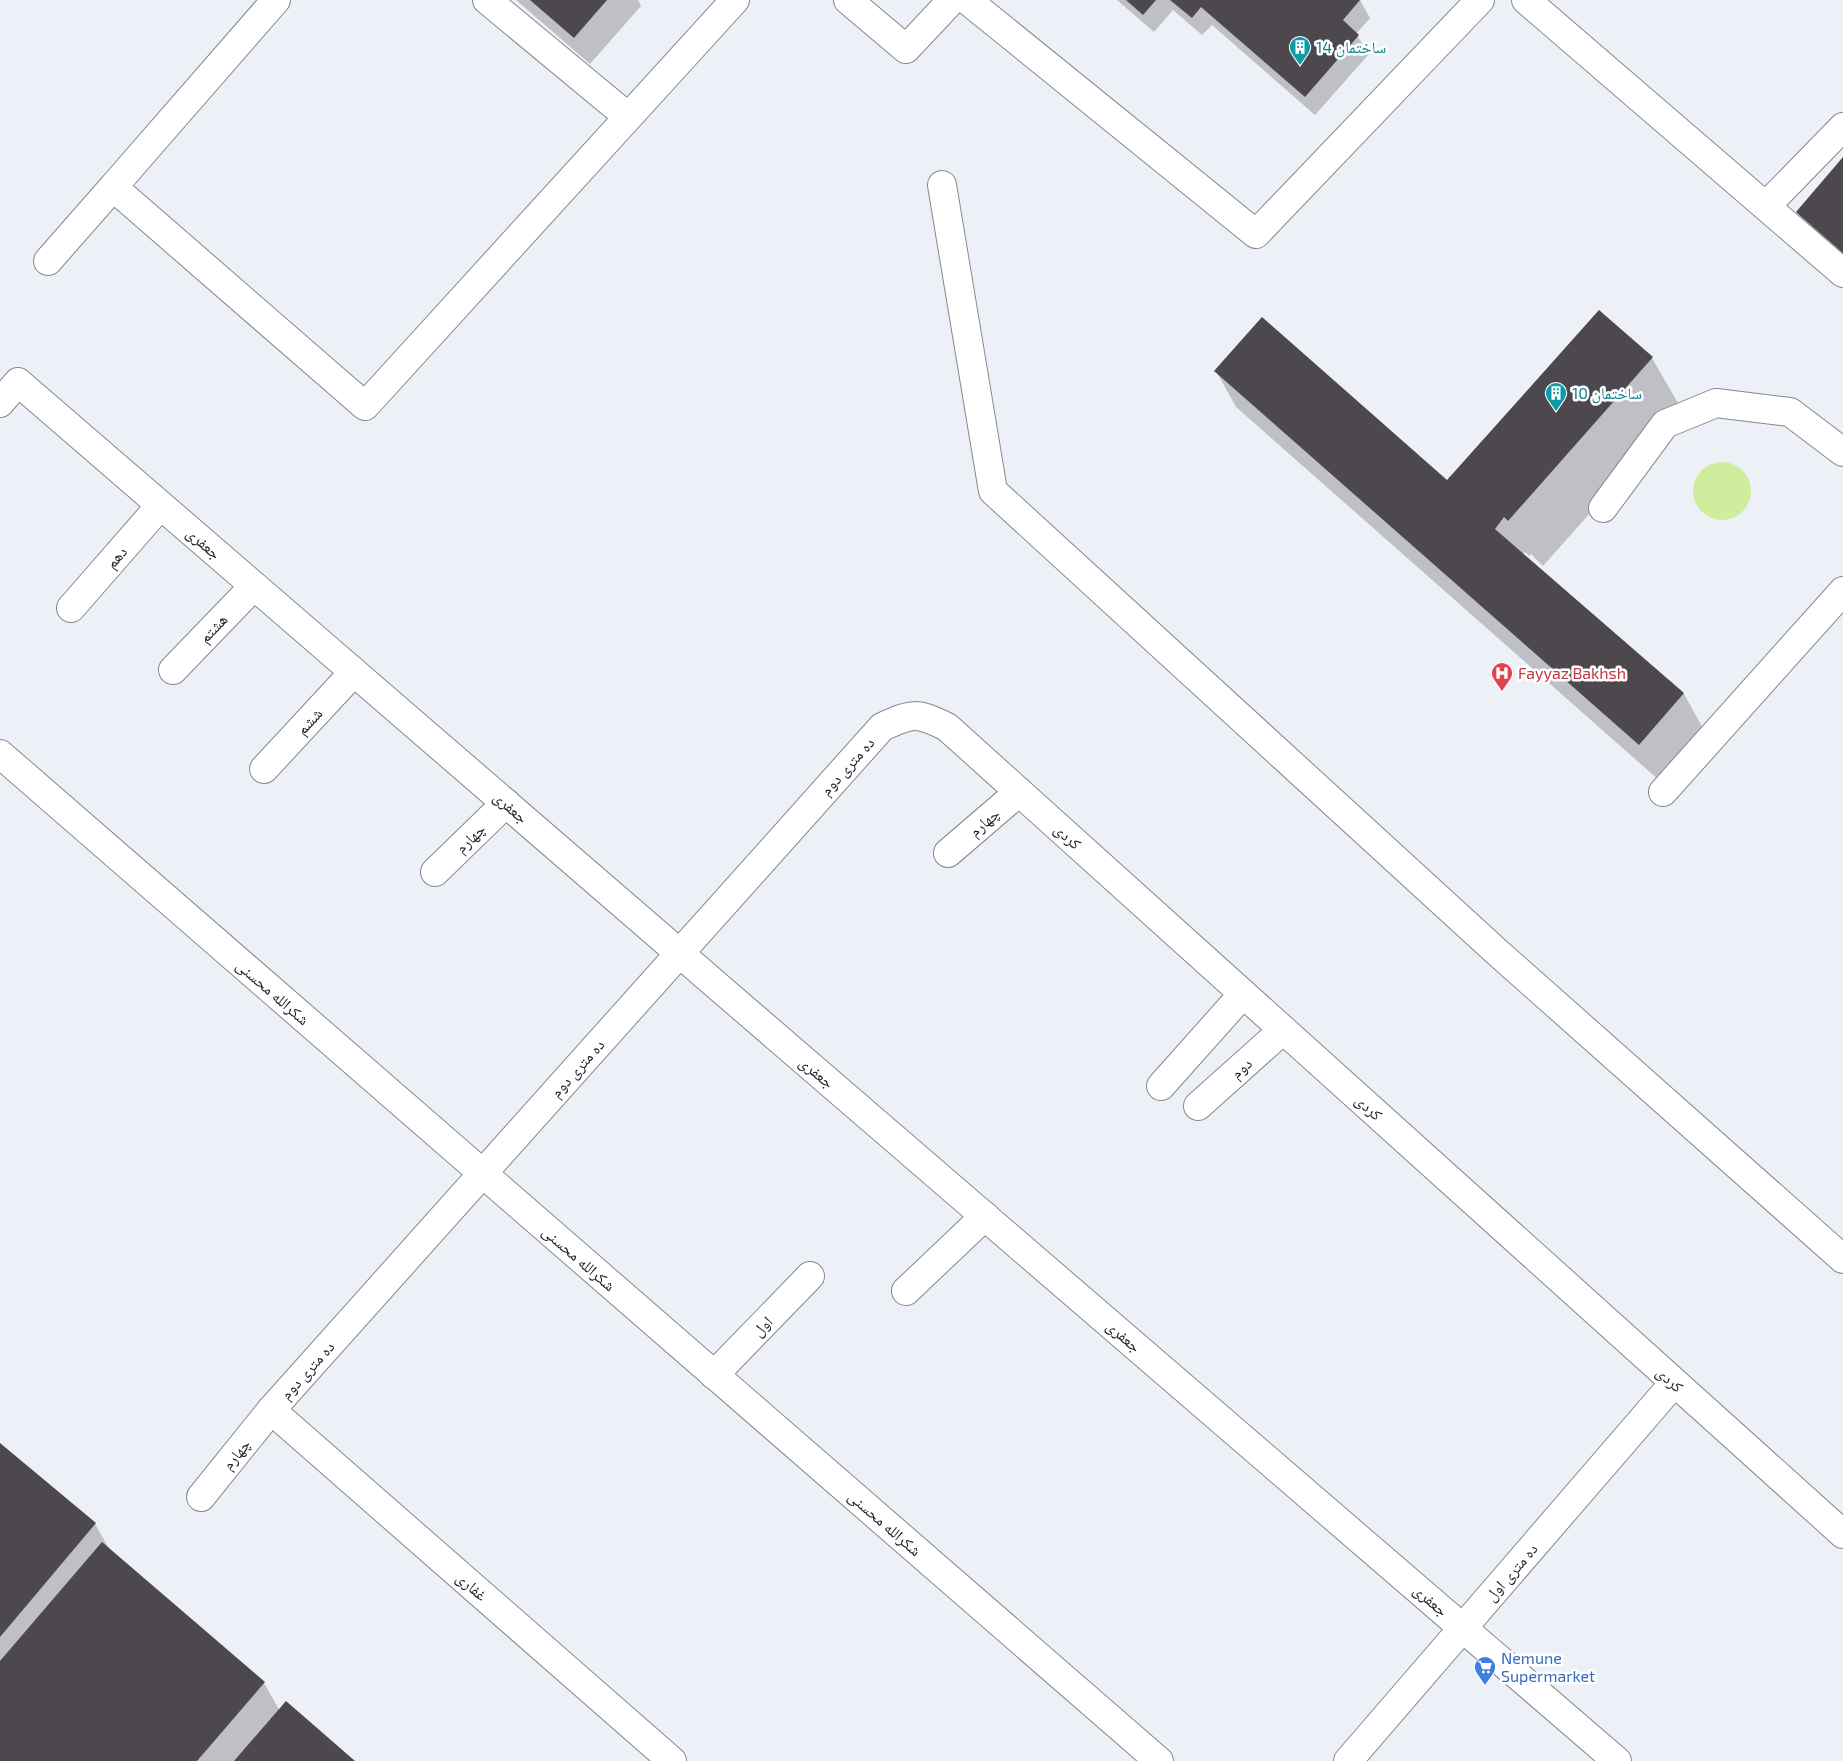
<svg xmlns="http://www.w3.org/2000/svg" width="1843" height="1761" viewBox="0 0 1843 1761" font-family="'Exo 2','Noto Naskh Arabic',sans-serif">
<rect width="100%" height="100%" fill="#eef0f7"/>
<!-- green -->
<circle fill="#ceee9d" cx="1722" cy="491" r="29"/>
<!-- shadow -->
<g fill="#0003">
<path d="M516,0H638L641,6L590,64Z"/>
<path d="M1117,0H1360L1370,18L1356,34L1369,54L1315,115L1212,25L1202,35L1173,10L1154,32Z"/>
<path d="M1843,159V277L1827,264L1797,212Z"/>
<path d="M1599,311L1652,358L1682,410L1543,566L1531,554L1529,556L1525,552L1523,555L1684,694L1704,730L1660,781L1236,407L1216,371L1447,482Z"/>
<path d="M0,1444L95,1524L111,1552L264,1683L280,1711L353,1761H0Z"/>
</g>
<!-- building -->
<g fill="#4c484e">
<path d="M530,0H607L574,38Z"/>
<path d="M1126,0H1156L1143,15Z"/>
<path d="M1170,0H1360L1343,20L1359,35L1305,97L1201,7L1192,18Z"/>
<path d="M1843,157V253L1796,212Z"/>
<path d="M1599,310L1653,357L1508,521L1504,517L1495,529L1684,693L1639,745L1214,371L1262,317L1447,480Z"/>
<path d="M0,1443L96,1523L0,1637Z"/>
<path d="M102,1542L265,1682L197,1761H0V1661Z"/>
<path d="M286,1701L355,1761H234Z"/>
</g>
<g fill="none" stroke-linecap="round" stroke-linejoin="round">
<!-- minor casing -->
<g stroke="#86888e" stroke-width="30">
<g id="minor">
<path d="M487,0L627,116"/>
<path d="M848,0L906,49L952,0"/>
<path d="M967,0L1256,234L1480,0"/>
<path d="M1526,0L1843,273"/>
<path d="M942,185L993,491L1497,952L1843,1259"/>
<path d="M113,187L276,0"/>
<path d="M1766,206L1843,127"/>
<path d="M48,261L113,187L365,406L735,0"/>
<path d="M0,403L18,382C550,843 1084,1301 1617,1761"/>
<path d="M1603,508L1665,424L1716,403L1790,412L1843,452"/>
<path d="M71,608L160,506"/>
<path d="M173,670L254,586"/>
<path d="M0,754L1159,1761"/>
<path d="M264,769L354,672"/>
<path d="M1663,792L1843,591"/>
<path d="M948,853L1019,792"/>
<path d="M435,872L506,803"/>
<path d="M1161,1086L1243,994"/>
<path d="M1198,1106L1283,1030"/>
<path d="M906,1291L985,1216"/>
<path d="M714,1375L810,1276"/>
<path d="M271,1410L672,1761"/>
<path d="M201,1497L271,1410L882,727C913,713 916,712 947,727L1843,1534"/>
<path d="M1348,1761L1674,1383"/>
</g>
</g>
<!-- minor -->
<use href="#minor" stroke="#fff" stroke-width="28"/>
</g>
<!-- icons -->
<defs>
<g id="building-pin" transform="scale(1.125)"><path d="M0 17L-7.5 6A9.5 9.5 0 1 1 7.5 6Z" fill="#0f9aa8" stroke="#fff"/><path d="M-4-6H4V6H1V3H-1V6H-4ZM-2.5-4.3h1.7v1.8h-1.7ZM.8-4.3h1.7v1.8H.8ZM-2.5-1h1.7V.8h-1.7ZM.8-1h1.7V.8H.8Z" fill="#fff"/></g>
<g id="hospital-pin" transform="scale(1.125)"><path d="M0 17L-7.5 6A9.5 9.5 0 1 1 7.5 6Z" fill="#e0444e" stroke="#fff"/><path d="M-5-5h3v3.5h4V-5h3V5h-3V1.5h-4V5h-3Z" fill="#fff"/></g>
<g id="supermarket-pin" transform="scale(1.125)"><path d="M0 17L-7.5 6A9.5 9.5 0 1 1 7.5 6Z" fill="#3f7fe0" stroke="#fff"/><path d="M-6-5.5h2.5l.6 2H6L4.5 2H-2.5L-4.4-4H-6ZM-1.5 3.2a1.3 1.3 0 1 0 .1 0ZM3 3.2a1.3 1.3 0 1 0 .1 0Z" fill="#fff"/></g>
</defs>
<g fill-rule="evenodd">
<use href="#building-pin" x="1300" y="47"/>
<use href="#building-pin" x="1556" y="393"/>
<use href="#hospital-pin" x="1502" y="673"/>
<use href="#supermarket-pin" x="1485" y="1667"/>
</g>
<g text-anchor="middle" stroke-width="5" stroke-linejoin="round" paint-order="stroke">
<!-- culture labels -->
<g font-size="16" fill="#0d838f" stroke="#fff" text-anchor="start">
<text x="1316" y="53">ساختمان 14</text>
<text x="1572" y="399">ساختمان 10</text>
</g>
<!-- street labels -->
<g font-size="16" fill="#1f1f22" stroke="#fff">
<text transform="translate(204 543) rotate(41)" y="6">جعفری</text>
<text transform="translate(116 557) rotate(-49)" y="6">دهم</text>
<text transform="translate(213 628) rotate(-46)" y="6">هشتم</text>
<text transform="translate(309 721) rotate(-47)" y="6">ششم</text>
<text transform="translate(847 766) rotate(-48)" y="6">ده متری دوم</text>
<text transform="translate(511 807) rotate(41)" y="6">جعفری</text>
<text transform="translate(984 822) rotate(-41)" y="6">چهارم</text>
<text transform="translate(1068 836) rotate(42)" y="6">کردی</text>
<text transform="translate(470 838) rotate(-44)" y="6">چهارم</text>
<text transform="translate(273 992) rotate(41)" y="6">شکرالله محسنی</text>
<text transform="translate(577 1068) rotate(-48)" y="6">ده متری دوم</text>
<text transform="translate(1241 1068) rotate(-42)" y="6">دوم</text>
<text transform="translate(817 1072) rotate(40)" y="6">جعفری</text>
<text transform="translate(1369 1107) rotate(42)" y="6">کردی</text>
<text transform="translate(579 1258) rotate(41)" y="6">شکرالله محسنی</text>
<text transform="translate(762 1326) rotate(-46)" y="6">اول</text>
<text transform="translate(1124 1336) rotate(41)" y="6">جعفری</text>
<text transform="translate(307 1370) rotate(-48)" y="6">ده متری دوم</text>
<text transform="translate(1670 1379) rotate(42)" y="6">کردی</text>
<text transform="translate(236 1454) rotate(-51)" y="6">چهارم</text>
<text transform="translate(885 1523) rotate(41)" y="6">شکرالله محسنی</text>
<text transform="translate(1511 1572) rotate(-49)" y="6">ده متری اول</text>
<text transform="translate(472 1586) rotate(41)" y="6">غفاری</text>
<text transform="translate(1431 1600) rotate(41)" y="6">جعفری</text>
</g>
<!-- health labels -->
<g font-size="16" fill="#be3a42" stroke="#fff" text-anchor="start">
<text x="1518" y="679">Fayyaz Bakhsh</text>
</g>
<!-- shop labels -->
<g font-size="16" fill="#366cbe" stroke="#fff" text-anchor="start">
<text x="1501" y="1664">Nemune<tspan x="1501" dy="18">Supermarket</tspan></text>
</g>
</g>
</svg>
